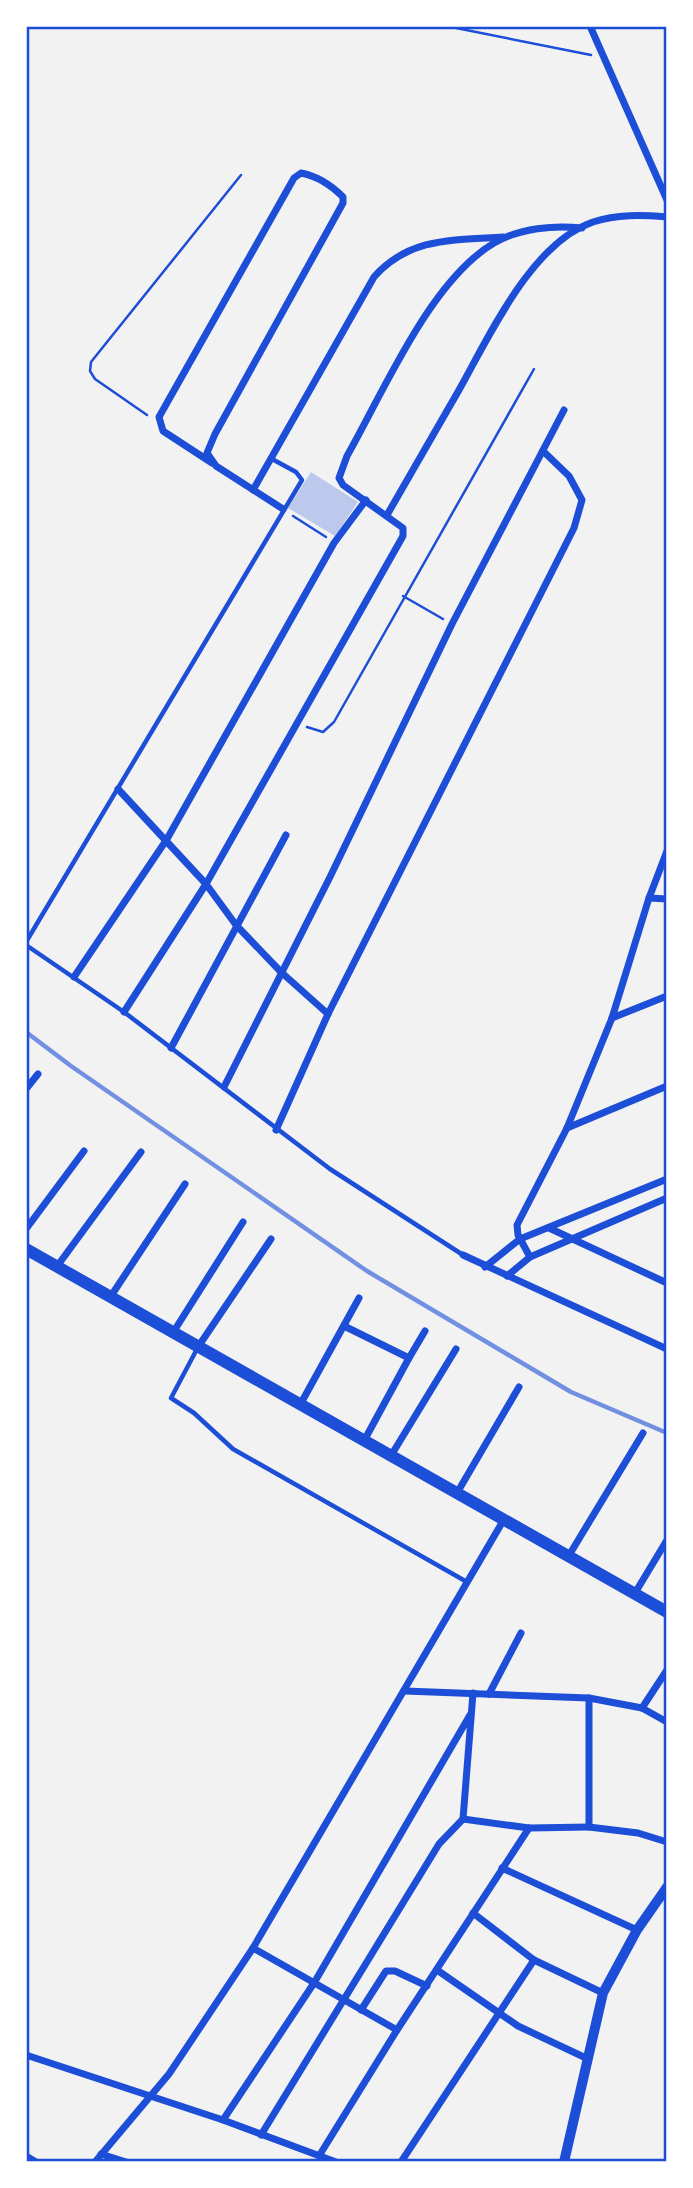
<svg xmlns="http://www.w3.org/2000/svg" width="693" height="2188" viewBox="0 0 693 2188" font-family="Manrope,sans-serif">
<rect width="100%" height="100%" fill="#f2f2f2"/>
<!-- building -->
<path fill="#bdc9ec" d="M311,472L358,502L335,536L288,508Z"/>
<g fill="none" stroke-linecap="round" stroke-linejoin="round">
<!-- path -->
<g stroke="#1d4ed8" stroke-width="2.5">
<path d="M446,26L591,55"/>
<path d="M147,415L95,379L90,371L91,362L241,175"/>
<path d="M293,516L326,537"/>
<path d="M403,596L443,619"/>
<path d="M307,727L323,732L334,722L534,369"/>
</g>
<!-- service -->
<g stroke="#1d4ed8" stroke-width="4.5">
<path d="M26,942L302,480L296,472L272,459"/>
<path d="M26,945L124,1012L330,1169L463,1255"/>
<path d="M197,1349L171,1398L194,1413L233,1449L467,1582"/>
</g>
<!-- minor -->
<g stroke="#1d4ed8" stroke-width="7">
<path d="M590,26L667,200"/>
<path d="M212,463L163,431L159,417L294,178L301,173C317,176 332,186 343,197V203L215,434L207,453L216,466L283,509"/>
<path d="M253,490L374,277C409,237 455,240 503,237"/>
<path d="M387,515C411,474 435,432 459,390C489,337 531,243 593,222C617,214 642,215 667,217"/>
<path d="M118,789L206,884L236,925L281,972L328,1014"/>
<path d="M649,898L667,851"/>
<path d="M74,977L167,839L334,543L366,500"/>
<path d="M124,1012L206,884L403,536V528L343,485L339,478L347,456C384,391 430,281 494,243C520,228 554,225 582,228"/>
<path d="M612,1018L667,996"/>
<path d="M171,1048L286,835"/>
<path d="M224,1087L330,877L452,624L564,410"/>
<path d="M26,1089L38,1074"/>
<path d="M567,1128L667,1086"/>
<path d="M276,1130L328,1014L574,528L582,500L569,476L543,451"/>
<path d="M549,1228L667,1283"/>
<path d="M26,1229L84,1151"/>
<path d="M463,1255L667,1349"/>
<path d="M530,1257L518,1235L517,1225L567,1128L612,1018L649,898L667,899"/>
<path d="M58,1265L141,1152"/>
<path d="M485,1267L520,1239L667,1179"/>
<path d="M507,1276L530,1257L667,1198"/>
<path d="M111,1296L185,1184"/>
<path d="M344,1326L409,1358L425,1331"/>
<path d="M174,1331L243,1222"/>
<path d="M198,1347L271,1239"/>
<path d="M300,1405L359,1298"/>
<path d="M365,1439L409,1358"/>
<path d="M392,1454L456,1349"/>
<path d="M457,1493L519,1387"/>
<path d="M568,1557L643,1433"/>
<path d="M635,1593L667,1540"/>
<path d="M405,1691L589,1698L642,1708L667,1722"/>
<path d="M473,1693L463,1819L529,1828L589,1827"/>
<path d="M489,1694L521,1633"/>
<path d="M589,1698V1827L638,1833L667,1842"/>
<path d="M642,1708L667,1670"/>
<path d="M502,1868L637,1930"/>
<path d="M473,1913L534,1960"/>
<path d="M253,1948L397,2030"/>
<path d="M437,1970L518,2026L586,2058"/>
<path d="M361,2010L386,1971H395L427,1986"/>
<path d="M26,2055L223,2120L314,1983L470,1715"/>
<path d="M223,2120L336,2162"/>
<path d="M261,2135L439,1844L463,1819"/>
<path d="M101,2154L126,2162"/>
<path d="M26,2156L36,2162"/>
<path d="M319,2156L397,2030L529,1828"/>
<path d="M95,2162L169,2074L253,1948L503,1521"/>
<path d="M401,2162L534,1960L603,1993"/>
</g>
<!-- tertiary -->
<path stroke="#1d4ed8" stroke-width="10" d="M564,2162L603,1993L637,1930L667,1887"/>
<!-- primary -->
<path stroke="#1d4ed8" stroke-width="12" d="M26,1249L667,1612"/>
<!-- rail -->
<path stroke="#7290e2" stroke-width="4.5" d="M26,1032L71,1066L367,1271L571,1392L667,1433"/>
</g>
<!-- border -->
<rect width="693" height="2188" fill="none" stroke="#ffffff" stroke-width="56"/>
<rect x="28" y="28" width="637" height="2132" fill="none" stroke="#1d4ed8" stroke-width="2.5"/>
</svg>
